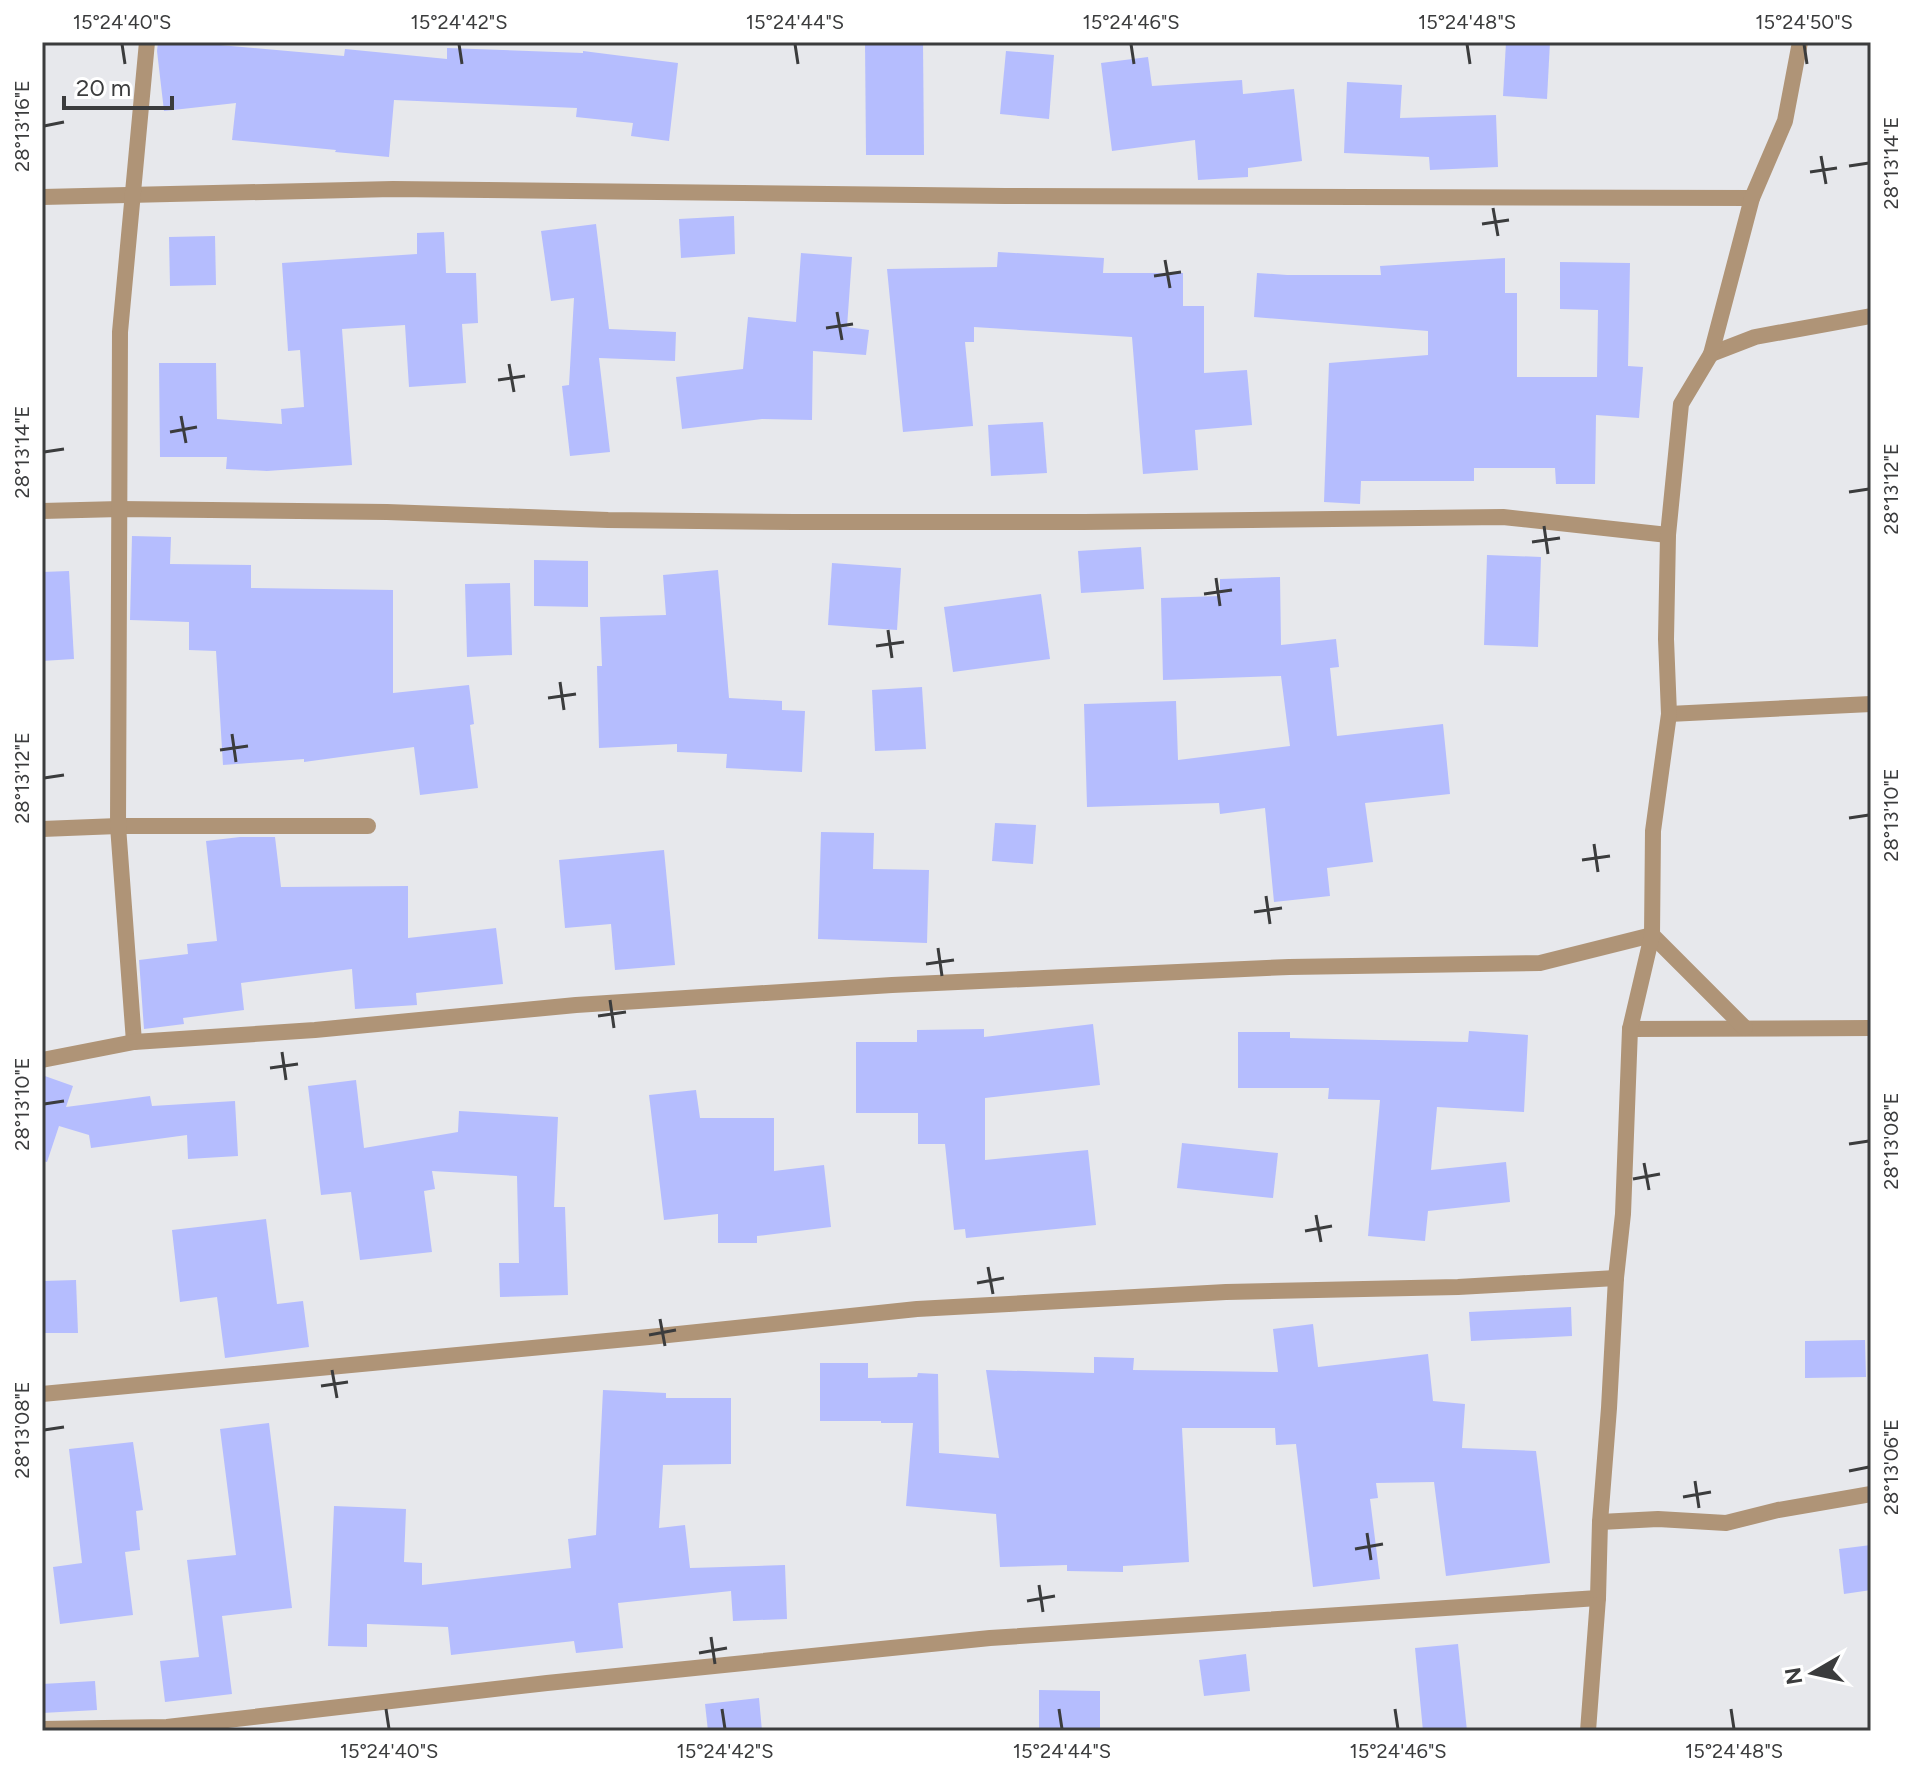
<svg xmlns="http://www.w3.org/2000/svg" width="1913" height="1773" viewBox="0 0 1913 1773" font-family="Figtree,sans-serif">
<rect width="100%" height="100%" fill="#e7e8ec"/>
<!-- building -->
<g fill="#b5bdfe">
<path d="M158,42H186L344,56L345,49L447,59V48L583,53V51L678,63L669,141L631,136L633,123L576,117L577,108L394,100L389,157L335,152L336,150L232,140L236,103L164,111L157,51Z"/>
<path d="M865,42H923L924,155H866Z"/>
<path d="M1506,42H1550L1547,99L1503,96Z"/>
<path d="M1006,51L1054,55L1049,119L1000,114Z"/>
<path d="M1148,57L1152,86L1242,80L1243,94L1294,89L1302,161L1248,168V177L1198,180L1195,140L1112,151L1101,63Z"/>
<path d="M1347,82L1402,85L1400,118L1496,115L1498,167L1430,170L1429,157L1344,153Z"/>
<path d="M734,216L735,254L681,258L679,219Z"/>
<path d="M596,224L609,329L676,332L675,361L599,358L610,452L570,456L562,386L569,385L574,298L551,301L541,231Z"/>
<path d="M444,232L446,273H476L478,323L462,324L466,383L409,387L405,325L342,329L352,465L267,471L226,469L227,457H160L159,363H216L217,419L282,424L281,409L304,407L300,350L288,351L282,263L417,254V233Z"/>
<path d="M215,236L216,285L170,286L169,237Z"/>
<path d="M998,252L1104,258L1103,273H1183V306H1204V373L1247,370L1252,425L1195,430L1198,470L1143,474L1132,337L974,327V342H965L973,426L903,432L887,269L997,267Z"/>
<path d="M801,253L852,257L847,327L869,330L866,355L813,351L812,420L762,419L682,429L676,377L743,369L748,317L796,322Z"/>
<path d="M1505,258V293H1517V377H1597L1598,310L1560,309V262L1630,263L1628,366L1643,367L1639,418L1596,415L1595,484H1556L1555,468H1474V481H1361L1360,504L1324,502L1329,363L1428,355V331L1254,317L1257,273L1287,275H1381L1380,266Z"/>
<path d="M1043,422L1047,473L991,476L988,425Z"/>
<path d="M132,536L171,537L170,564L251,565V588L393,590V693L469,685L474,724L470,725L478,788L420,795L414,747L304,762V759L223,765L216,651L189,650V622L130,620Z"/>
<path d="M1141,547L1144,589L1081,593L1078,551Z"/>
<path d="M1487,555L1541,557L1538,647L1484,645Z"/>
<path d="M534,560L588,561V607L534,606Z"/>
<path d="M832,563L901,568L897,630L828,625Z"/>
<path d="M718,570L729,698L782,701V710L805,711L802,772L726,768L727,754L677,752V744L599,748L597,666H602L600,617L666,615L663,575Z"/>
<path d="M69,571L74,659L42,661V572Z"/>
<path d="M1280,577L1281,645L1336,639L1339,667L1330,668L1337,736L1443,724L1450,794L1365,803L1373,862L1327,868L1330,896L1274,902L1265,808L1220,814L1219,803L1087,807L1084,704L1176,701L1178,760L1290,746L1281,676L1163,680L1161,598L1220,596V579Z"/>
<path d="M510,583L512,655L467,657L465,584Z"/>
<path d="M1041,594L1050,659L953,672L944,607Z"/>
<path d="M922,687L926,749L875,751L872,690Z"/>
<path d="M995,823L1036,825L1033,864L992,861Z"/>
<path d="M821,832L874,833L873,869L929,870L927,943L818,939Z"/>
<path d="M240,837H275L281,887L408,886V938L496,928L503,984L416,993L417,1005L355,1009L352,969L241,983L244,1010L183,1018L184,1024L144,1029L139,960L188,954L187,944L217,941L206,841Z"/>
<path d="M664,850L675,965L615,970L611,924L565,928L559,860Z"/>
<path d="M1093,1024L1100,1085L985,1098V1160L1088,1150L1096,1225L966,1238L965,1229L954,1230L945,1144H918V1113H856V1042H917V1030L984,1029V1037Z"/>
<path d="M1469,1031L1528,1035L1524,1112L1437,1107L1431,1170L1506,1162L1510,1202L1428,1211L1425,1241L1368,1236L1380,1100L1328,1099L1329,1088H1238V1032H1290V1038L1468,1042Z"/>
<path d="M42,1075L73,1086L66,1107L150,1096L152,1106L235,1101L238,1156L188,1159L187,1135L91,1148L89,1135L59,1126L47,1162L42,1161Z"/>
<path d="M356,1080L364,1148L458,1132L459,1111L558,1117L554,1207H565L568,1295L500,1297L499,1263H519L517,1176L432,1171L435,1189L424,1191L432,1252L360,1260L351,1192L321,1195L308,1086Z"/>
<path d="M696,1090L700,1118H774V1171L824,1165L831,1227L757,1236V1243H718V1214L664,1220L649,1095Z"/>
<path d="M1182,1143L1278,1153L1273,1198L1177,1188Z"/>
<path d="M266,1219L277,1304L303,1301L309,1347L225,1358L217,1297L180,1302L172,1230Z"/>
<path d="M76,1280L78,1333H42V1281Z"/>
<path d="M1571,1307L1572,1336L1471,1341L1469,1312Z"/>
<path d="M1313,1324L1318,1367L1428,1354L1433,1401L1465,1404L1462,1448L1536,1451L1550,1563L1446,1576L1434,1482L1376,1483L1378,1498L1370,1499L1380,1579L1313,1587L1296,1444L1276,1445L1275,1428H1182L1189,1562L1123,1566V1572L1067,1571V1565L1000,1567L996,1514L906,1506L913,1423H881V1421H820V1363H868V1378L917,1377L918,1373L938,1374L939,1453L999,1458L986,1370L1094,1373V1357L1134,1358L1133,1370L1278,1372L1273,1329Z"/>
<path d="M1865,1340L1866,1377L1805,1378V1341Z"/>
<path d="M603,1390L666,1393V1398H731V1464L663,1465L659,1528L685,1525L690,1568L785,1565L787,1619L733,1621L731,1591L618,1603L623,1648L576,1653L574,1641L451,1655L448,1627L367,1624V1647L328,1646L334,1506L406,1509L404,1562L422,1563V1585L571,1568L568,1539L596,1535Z"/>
<path d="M269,1423L292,1608L222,1616L232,1694L165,1702L160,1661L199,1657L187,1560L236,1555L220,1429Z"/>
<path d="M133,1442L143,1510L136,1511L140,1550L125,1552L133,1615L60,1624L53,1567L82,1563L69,1449Z"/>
<path d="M1871,1545V1590L1844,1594L1839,1549Z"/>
<path d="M1458,1644L1467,1731H1423L1415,1648Z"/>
<path d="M1246,1654L1250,1691L1204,1696L1199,1660Z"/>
<path d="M95,1681L97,1710L42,1713V1684Z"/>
<path d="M1039,1690L1100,1691V1731H1039Z"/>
<path d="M759,1698L762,1731H708L705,1704Z"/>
</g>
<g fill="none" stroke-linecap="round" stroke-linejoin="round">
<!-- minor -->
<g stroke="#af9477" stroke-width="16">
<path d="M42,197L393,189L1005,196L1752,198"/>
<path d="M1711,354L1755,337L1871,316"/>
<path d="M42,511L120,509L387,512L608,520L794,522H1084L1503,517L1668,535"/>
<path d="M1669,714L1871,704"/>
<path d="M42,829L118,826H368"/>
<path d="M1630,1029L1871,1028"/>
<path d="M134,1042L118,826L120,332L147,42"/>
<path d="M42,1060L134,1042L315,1030L576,1005L892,985L1289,967L1540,963L1652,935L1745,1028"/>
<path d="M42,1394L649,1337L917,1309L1226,1292L1458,1287L1616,1278"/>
<path d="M1600,1522L1658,1519L1726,1523L1778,1510L1871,1494"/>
<path d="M42,1729L167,1727L547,1683L990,1638L1598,1598"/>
<path d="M1588,1731L1598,1598L1600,1522L1609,1408L1616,1278L1623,1214L1630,1029L1652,935L1653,831L1669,714L1666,639L1668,535L1681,404L1711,354L1752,198L1785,121L1800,42"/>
</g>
</g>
<!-- ticks -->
<path fill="none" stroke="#3b3c3d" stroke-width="3" d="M122,44L125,64M459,44L462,64M795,44L798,64M1131,44L1134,64M1467,44L1470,64M1804,44L1807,64M44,126L64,122M1821,156L1826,184M1849,166L1869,163M1810,172L1837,168M1493,208L1498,236M1482,224L1509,220M1165,260L1170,288M1154,276L1181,272M837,312L842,340M826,328L853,324M509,364L514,392M498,380L525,376M181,416L186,443M170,432L197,427M44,452L64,449M1849,492L1869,489M1544,526L1548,554M1532,542L1560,538M1216,578L1220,606M1204,594L1232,590M888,630L892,658M876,646L904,642M560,682L564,710M548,698L576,694M232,734L236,762M220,750L248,746M44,778L64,775M1849,818L1869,815M1594,844L1598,872M1582,860L1610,856M1266,896L1270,924M1254,912L1282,908M938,948L942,976M926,964L954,960M610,1000L614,1028M598,1016L626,1012M282,1052L286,1080M270,1068L298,1064M44,1104L64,1101M1849,1144L1869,1141M1644,1163L1649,1190M1633,1179L1660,1174M1316,1215L1321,1242M1305,1231L1332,1226M988,1267L993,1294M977,1283L1004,1278M660,1319L665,1346M649,1335L676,1330M332,1370L337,1398M321,1386L348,1382M44,1430L64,1427M1849,1471L1869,1467M1695,1481L1699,1508M1683,1497L1711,1492M1367,1533L1371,1560M1355,1549L1383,1544M1039,1585L1043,1612M1027,1601L1055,1596M711,1637L715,1664M699,1653L727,1648M386,1709L389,1729M722,1709L725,1729M1059,1709L1062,1729M1395,1709L1398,1729M1731,1709L1734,1729"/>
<!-- border -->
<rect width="1913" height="1773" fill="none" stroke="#ffffff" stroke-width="88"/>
<!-- north arrow -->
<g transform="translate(1813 1673) rotate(261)" stroke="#ffffff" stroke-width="6" paint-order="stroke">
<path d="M0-6L14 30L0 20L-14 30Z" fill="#3b3c3d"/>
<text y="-12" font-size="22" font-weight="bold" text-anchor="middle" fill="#3b3c3d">N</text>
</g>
<!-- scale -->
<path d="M64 96v12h108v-12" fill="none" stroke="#3b3c3d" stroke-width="4"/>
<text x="76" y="96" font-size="24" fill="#3b3c3d" stroke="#ffffff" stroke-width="6" paint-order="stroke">20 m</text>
<rect x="44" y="44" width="1825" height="1685" fill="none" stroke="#3b3c3d" stroke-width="3"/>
<g font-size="20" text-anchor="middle" fill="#3b3c3d">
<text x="122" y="29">15°24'40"S</text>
<text x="459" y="29">15°24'42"S</text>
<text x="795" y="29">15°24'44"S</text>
<text x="1131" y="29">15°24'46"S</text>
<text x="1467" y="29">15°24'48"S</text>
<text x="1804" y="29">15°24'50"S</text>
<text transform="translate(22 126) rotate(-90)" y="7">28°13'16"E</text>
<text transform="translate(1891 163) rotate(-90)" y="7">28°13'14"E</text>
<text transform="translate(22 452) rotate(-90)" y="7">28°13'14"E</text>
<text transform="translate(1891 489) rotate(-90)" y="7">28°13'12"E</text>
<text transform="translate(22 778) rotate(-90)" y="7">28°13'12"E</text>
<text transform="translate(1891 815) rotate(-90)" y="7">28°13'10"E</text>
<text transform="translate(22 1104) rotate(-90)" y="7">28°13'10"E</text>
<text transform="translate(1891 1141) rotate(-90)" y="7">28°13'08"E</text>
<text transform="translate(22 1430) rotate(-90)" y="7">28°13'08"E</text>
<text transform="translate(1891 1467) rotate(-90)" y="7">28°13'06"E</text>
<text x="389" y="1758">15°24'40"S</text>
<text x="725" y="1758">15°24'42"S</text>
<text x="1062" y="1758">15°24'44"S</text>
<text x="1398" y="1758">15°24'46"S</text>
<text x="1734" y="1758">15°24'48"S</text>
</g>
</svg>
